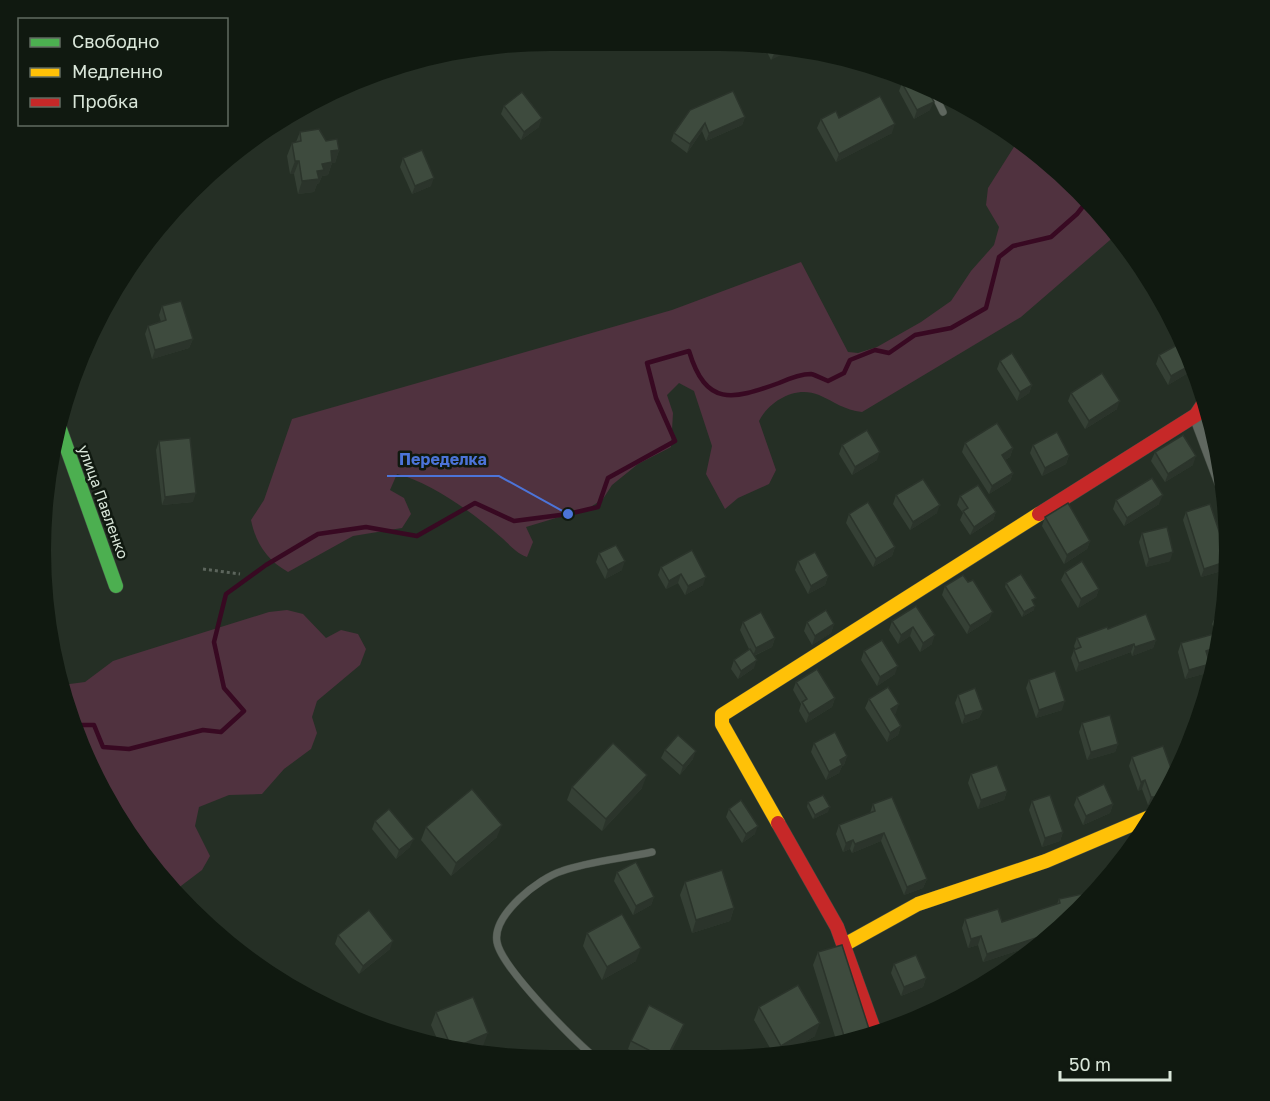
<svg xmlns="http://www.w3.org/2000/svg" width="1270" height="1101" viewBox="0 0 1270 1101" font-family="'Golos Text',sans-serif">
<rect width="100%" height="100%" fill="#252f25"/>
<!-- green -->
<g fill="#50323f">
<path d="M1019,139L1030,146L1103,214L1117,234L1021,317L862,412C844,410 835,402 819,395C796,385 769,401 759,421L776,470L769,484L738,498L725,509L706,474L712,446L694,391L679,383L667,395L673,413L671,447L638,464L612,485L603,499L589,508L526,527L533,542L527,557C515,552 511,546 502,538C475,514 430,482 397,474L390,490L404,498L411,514L402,528L353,536L288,572C267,560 256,544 251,520L264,500L292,419L672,310L801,262L848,352L858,353L877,347L921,322L951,301L971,271L994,245L999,227L986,205L988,188Z"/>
<path d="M287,610L303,614L326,638L341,630L358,634L366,649L360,665L317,701L312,717L317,733L311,749L284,769L262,794L229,795L199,807L195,826L210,856L202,870L173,892L109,806L67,714L62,685L85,682L113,661L128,656L269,612Z"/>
</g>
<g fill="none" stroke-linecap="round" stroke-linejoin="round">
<!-- stream -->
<path stroke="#380922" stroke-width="4.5" d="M72,725H94L103,747L129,749L203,730L221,732L244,711L224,688L214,642L226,594L266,565L318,534L366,527L417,536L475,503L514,521L568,514L598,507L608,478L675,441L656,398L647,363L689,351C706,407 732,400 779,383C788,379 801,374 811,374C816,375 823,379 828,381L844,373L850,360L875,350L889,353L915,335L951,328L986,308L999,257L1013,246L1051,237L1077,214L1088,200"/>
<!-- lane casing -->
<g stroke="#434c43" stroke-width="8">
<g id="lane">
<path d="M932,89L943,112"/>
<path d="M598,1060C576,1043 501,967 497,942C492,915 539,878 562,871C586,862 625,858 652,852"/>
</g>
</g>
<!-- street casing -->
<g stroke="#434c43" stroke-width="15">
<path id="street" d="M1196,415L1225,492"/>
</g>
<!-- fast casing -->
<g stroke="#434c43" stroke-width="15">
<path id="fast" d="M60,429L116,586"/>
</g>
<!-- slow casing -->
<g stroke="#434c43" stroke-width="15">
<g id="slow">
<path d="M778,823L722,724V715L1039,514"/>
<path d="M844,945L918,904L1046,861L1152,816"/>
</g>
</g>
<!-- jam casing -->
<g stroke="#434c43" stroke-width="15">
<g id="jam">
<path d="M1039,514L1196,415L1206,400"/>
<path d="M778,823L837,927L876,1035"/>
</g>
</g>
<!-- path -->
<path stroke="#5c655c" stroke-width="3" stroke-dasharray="3 3" stroke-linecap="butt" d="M203,569L240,574"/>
<!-- lane -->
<use href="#lane" stroke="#5f675f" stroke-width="7"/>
<!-- street -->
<use href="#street" stroke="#5f675f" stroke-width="14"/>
<!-- fast -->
<use href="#fast" stroke="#4caf50" stroke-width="14"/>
<!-- slow -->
<use href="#slow" stroke="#ffc107" stroke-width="14"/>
<!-- jam -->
<use href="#jam" stroke="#c62828" stroke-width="14"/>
</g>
<!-- wall -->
<g fill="#354035">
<path d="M763,44L786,45L771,60Z"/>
<path d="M902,83L930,110L914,119L899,91Z"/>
<path d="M733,91L745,117L742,125L706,141L702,131L687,153L671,141L674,133Z"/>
<path d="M504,106L539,127L521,140L501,114Z"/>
<path d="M839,118L892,133L836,162L817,128L821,119Z"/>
<path d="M300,132L326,141L339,150L335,163H332L328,175L322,176L319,183L317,184L314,192L298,194L294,174H290L287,156L292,143L296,142Z"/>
<path d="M403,158L431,186L412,194L400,167Z"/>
<path d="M162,306L193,339L189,348L152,359L145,334L148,326L161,322L159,315Z"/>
<path d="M1159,355L1188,373L1168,385L1156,364Z"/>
<path d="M1000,361L1032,385L1029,393L1017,401L997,369Z"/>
<path d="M1071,393L1117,409L1085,429L1068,401Z"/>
<path d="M159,441L193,502L162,505L156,450Z"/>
<path d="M965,443L1013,448L1010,457L1005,460L1013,473L1010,481L989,494L962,452Z"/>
<path d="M842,445L877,460L852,475L839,454Z"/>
<path d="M1033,445L1069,455L1066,464L1042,476L1030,453Z"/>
<path d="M1155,452L1193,465L1165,482L1151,461Z"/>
<path d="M896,495L937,513L910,530L893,504Z"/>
<path d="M960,496L996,512L993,520L970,535L960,520L963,513L957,505Z"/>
<path d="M1116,500L1159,504L1124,526L1113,509Z"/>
<path d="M1186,512L1225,570L1201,577L1183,520Z"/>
<path d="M849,514L895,547L892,556L873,567L846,523Z"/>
<path d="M1045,517L1090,541L1087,549L1064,564L1042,526Z"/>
<path d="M1142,533L1170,561L1146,567L1139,542Z"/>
<path d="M692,550L703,585L685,595L678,583L666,589L658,575L661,567Z"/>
<path d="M599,553L622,570L605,579L596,562Z"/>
<path d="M798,561L828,576L825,585L808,594L795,570Z"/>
<path d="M1065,572L1099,589L1096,597L1078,608L1061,580Z"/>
<path d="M968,582L989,620L967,634L942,595L945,586Z"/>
<path d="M1006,583L1034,603V610L1022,617L1005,587Z"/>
<path d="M916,606L932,644L920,652L910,636L898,644L889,630L892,621Z"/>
<path d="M1224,612L1217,655L1208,658L1207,673L1185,679L1178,652L1181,643L1216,633L1212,624L1216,615Z"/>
<path d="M743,622L775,638L772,647L754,656V668L738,679L731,669L734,660L749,649L740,630Z"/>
<path d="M807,622L834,624L831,633L812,645L804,631Z"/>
<path d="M1108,629L1156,640L1153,648L1132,656L1131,652L1076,672L1071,658L1074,650L1075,649L1074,646L1077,638Z"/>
<path d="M864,651L895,674L877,686L861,660Z"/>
<path d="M1029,680L1062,710L1036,718L1026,688Z"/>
<path d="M796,682L835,698L832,707L806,723L799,711L801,704L793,690Z"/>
<path d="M958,695L983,710L979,718L962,724L955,703Z"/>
<path d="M869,699L896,713L894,714L901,726L898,735L887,742L865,708Z"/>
<path d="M1082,723L1118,744L1115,752L1087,760L1079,732Z"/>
<path d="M814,743L847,756L844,765L842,766L839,773L826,780L811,752Z"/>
<path d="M665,750L693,759L680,775L661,758Z"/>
<path d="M1132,757L1174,781L1157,806L1148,805L1142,789L1138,791L1129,766Z"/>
<path d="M971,774L1007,791L1004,800L978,809L968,783Z"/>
<path d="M572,787L642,788L602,831L567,800Z"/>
<path d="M1077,797L1113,804L1110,813L1083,825L1074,805Z"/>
<path d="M1032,801L1063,832L1060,841L1042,847L1029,810Z"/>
<path d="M808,802L828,812L813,819L807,807Z"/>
<path d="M873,804L927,879L923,888L904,895L881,841L852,853L850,849L843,852L836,834L839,825L870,813Z"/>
<path d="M729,809L755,834L742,843L726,817Z"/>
<path d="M375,821L410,847L396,859L372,829Z"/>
<path d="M426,827L497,837L451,876L421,840Z"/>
<path d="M617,872L654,897L651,905L633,915L614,881Z"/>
<path d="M1105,881L1056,934L1044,942L983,962L978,945L968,948L962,928L965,919L1002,922L1057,904L1059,899L1096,891L1099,883Z"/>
<path d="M685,882L734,908L730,921L692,933L680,895Z"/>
<path d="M587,933L636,961L602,980L583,946Z"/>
<path d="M338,935L390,949L359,974L335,944Z"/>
<path d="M818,952L869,1029L866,1037L837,1043L813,965Z"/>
<path d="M894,964L926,978L923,987L901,996L891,973Z"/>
<path d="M759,1007L815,1036L786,1053L774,1055L754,1020Z"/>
<path d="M436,1012L483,1046L468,1052L451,1051L441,1048L431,1025Z"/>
<path d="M684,1024L681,1032L667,1060H649L628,1049L631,1041Z"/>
</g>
<!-- shaded-wall -->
<g fill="#2b342b">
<path d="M787,45L795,48L771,60L775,52Z"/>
<path d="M934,102L930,110L914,119L917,110Z"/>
<path d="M745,117L742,125L706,141L709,133Z"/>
<path d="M542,118L539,127L521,140L524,132Z"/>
<path d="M705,123L702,131L687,153L690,144Z"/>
<path d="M895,124L892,133L836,162L839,154Z"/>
<path d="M339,150L335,163H332L328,175L322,176L319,183L317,184L314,192L298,194L302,181L317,171L331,151Z"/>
<path d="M295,161H299L294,174H290Z"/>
<path d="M434,178L431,186L412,194L415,186Z"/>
<path d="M193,339L189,348L152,359L155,350Z"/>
<path d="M1191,365L1188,373L1168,385L1171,376Z"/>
<path d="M1032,385L1029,393L1017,401L1020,392Z"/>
<path d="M1120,401L1117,409L1085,429L1089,421Z"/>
<path d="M1013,448L1010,457L998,464L1002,455Z"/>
<path d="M880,452L877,460L852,475L855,467Z"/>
<path d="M1069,455L1066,464L1042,476L1045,468Z"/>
<path d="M1196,456L1193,465L1165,482L1168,474Z"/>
<path d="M1013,473L1010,481L989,494L992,486Z"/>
<path d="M196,493L193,502L162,505L165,497Z"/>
<path d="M1163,495L1159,504L1124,526L1127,518Z"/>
<path d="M940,505L937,513L910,530L913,522Z"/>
<path d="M996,512L993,520L970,535L974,527Z"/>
<path d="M1090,541L1087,549L1064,564L1067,555Z"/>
<path d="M895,547L892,556L873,567L876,559Z"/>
<path d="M1173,552L1170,561L1146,567L1149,559Z"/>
<path d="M625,561L622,570L605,579L608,570Z"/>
<path d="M1228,561L1225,570L1201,577L1204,569Z"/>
<path d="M681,574L678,583L666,589L669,581Z"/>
<path d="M828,576L825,585L808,594L811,586Z"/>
<path d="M706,577L703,585L685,595L688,586Z"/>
<path d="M1099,589L1096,597L1078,608L1081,599Z"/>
<path d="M1035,606L1034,610L1022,617L1024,612Z"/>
<path d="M993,612L989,620L967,634L970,626Z"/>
<path d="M834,624L831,633L812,645L815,636Z"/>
<path d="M913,627L910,636L898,644L901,635Z"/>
<path d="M935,635L932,644L920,652L923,643Z"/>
<path d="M775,638L772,647L753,656L756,648Z"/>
<path d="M1156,640L1153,648L1132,656L1135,647Z"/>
<path d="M1134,644L1131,652L1076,672L1079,663Z"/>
<path d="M1218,647L1217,655L1203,660L1206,651Z"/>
<path d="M757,660L754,668L738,679L741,671Z"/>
<path d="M1210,664L1207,673L1185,679L1189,670Z"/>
<path d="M898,666L895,674L877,686L880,677Z"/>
<path d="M835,698L832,707L806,723L809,714Z"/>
<path d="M1065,701L1062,710L1036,718L1039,710Z"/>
<path d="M899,704L896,713L888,718L891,709Z"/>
<path d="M983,710L979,718L962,724L965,716Z"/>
<path d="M901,726L898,735L887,742L890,733Z"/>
<path d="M1118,744L1115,752L1087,760L1091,752Z"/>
<path d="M696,751L693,759L680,775L683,766Z"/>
<path d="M847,756L844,765L842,766L839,773L826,780L829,772L840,760Z"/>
<path d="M647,775L642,788L602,831L606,819Z"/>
<path d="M1175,779L1174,781L1169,788V781Z"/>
<path d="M1145,780L1142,789L1138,791L1141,782Z"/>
<path d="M1007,791L1004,800L978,809L981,800Z"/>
<path d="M1165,796L1159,805L1157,806L1148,805L1151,797Z"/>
<path d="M1113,804L1110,813L1083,825L1086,816Z"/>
<path d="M830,807L828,812L813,819L815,815Z"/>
<path d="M502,825L497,837L451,876L456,863Z"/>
<path d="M758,826L755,834L742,843L746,834Z"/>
<path d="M1063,832L1060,841L1042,847L1045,838Z"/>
<path d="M884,833L881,841L852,853L855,844Z"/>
<path d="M414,839L410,847L396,859L399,850Z"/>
<path d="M853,840L850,849L843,852L846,843Z"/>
<path d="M927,879L923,888L904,895L907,887Z"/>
<path d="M654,897L651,905L633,915L636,906Z"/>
<path d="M734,908L730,921L692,933L696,920Z"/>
<path d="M1060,930L1056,934L1044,942L983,962L987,954Z"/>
<path d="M981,936L978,945L968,948L971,939Z"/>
<path d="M393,941L390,949L359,974L363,966Z"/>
<path d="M641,948L636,961L602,980L607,967Z"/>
<path d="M926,978L923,987L901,996L904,987Z"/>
<path d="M820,1023L815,1036L786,1053L778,1055L781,1046Z"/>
<path d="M684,1024L681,1032L667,1060H666Z"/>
<path d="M869,1029L866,1037L842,1042L844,1036Z"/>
<path d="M488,1033L483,1046L468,1052L451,1051L452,1049Z"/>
</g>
<!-- building -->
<g fill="#3e4b3e" stroke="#2b342b" stroke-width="1.5">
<path d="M771,45H787L775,52Z"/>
<path d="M906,81L926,87L934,102L917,110L902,83Z"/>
<path d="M733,91L745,117L709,133L705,123L690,144L674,133L690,110Z"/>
<path d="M522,92L542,118L524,132L504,106Z"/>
<path d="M880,96L895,124L839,154L821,119L836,111L839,118Z"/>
<path d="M319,129L326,141L337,139L339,150L331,151L332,162L322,164L324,170L317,171L319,179L302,181L299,161H295L292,143L301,141L300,132Z"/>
<path d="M422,150L434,178L415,186L403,158Z"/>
<path d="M181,301L193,339L155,350L148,326L166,320L162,306Z"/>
<path d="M1179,344L1191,365L1171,376L1159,355Z"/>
<path d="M1012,353L1032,385L1020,392L1000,361Z"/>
<path d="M1102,373L1120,401L1089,421L1071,393Z"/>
<path d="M997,423L1013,448L1002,455L1013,473L992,486L965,443Z"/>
<path d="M867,430L880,452L855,467L842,445Z"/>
<path d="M1057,432L1069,455L1045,468L1033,445Z"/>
<path d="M1183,435L1196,456L1168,474L1155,452Z"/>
<path d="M190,438L196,493L165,497L159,441Z"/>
<path d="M1152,478L1163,495L1127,518L1116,500Z"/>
<path d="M923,479L940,505L913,522L896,495Z"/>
<path d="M978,485L996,512L974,527L963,511L968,508L960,496Z"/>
<path d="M868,502L895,547L876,559L849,514Z"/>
<path d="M1068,503L1090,541L1067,555L1045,517Z"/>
<path d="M1210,504L1228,558V561L1204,569L1186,512Z"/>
<path d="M1167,527L1173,552L1149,559L1142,533Z"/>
<path d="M616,545L625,561L608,570L599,553Z"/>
<path d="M692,550L706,577L688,586L681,574L669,581L661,567Z"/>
<path d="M815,552L828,576L811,586L798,561Z"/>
<path d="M1082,561L1099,589L1081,599L1065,572Z"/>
<path d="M1021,574L1036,598L1032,600L1035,606L1024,612L1006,583Z"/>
<path d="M963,575L968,582L973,580L993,612L970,626L945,586Z"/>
<path d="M916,606L935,635L923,643L913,627L901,635L892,621Z"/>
<path d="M826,610L834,624L815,636L807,622Z"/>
<path d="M761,612L775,638L756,648L743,622Z"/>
<path d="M1224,612L1221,630L1216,615Z"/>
<path d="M1146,614L1156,640L1135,647L1134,644L1079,663L1074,650L1081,647L1077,638L1107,627L1108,629Z"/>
<path d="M1221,632L1218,647L1206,651L1210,664L1189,670L1181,643Z"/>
<path d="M882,640L898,666L880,677L864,651Z"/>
<path d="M750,649L757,660L741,671L734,660Z"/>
<path d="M817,669L835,698L809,714L802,702L807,699L796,682Z"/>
<path d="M1055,671L1065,701L1039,710L1029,680Z"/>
<path d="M888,687L899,704L891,709L901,726L890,733L869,699Z"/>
<path d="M975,688L983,710L965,716L958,695Z"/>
<path d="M1110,715L1118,744L1091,752L1082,723Z"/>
<path d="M835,732L847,756L840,760L842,765L829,772L814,743Z"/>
<path d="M678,735L696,751L683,766L665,750Z"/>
<path d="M613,743L647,775L606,819L572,787Z"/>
<path d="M1163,746L1175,779L1169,781L1171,786L1165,796L1160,797H1151L1145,780L1141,782L1132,757Z"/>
<path d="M997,765L1007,791L981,800L971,774Z"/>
<path d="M1104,784L1113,804L1086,816L1077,797Z"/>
<path d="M472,789L502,825L456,863L426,827Z"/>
<path d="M823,795L830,807L815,815L808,802Z"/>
<path d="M1050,795L1063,832L1045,838L1032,801Z"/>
<path d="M892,797L927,879L907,887L884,833L855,844L853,840L846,843L839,825L875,811L873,804Z"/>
<path d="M741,800L758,826L746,834L729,809Z"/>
<path d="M389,809L414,839L399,850L375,821Z"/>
<path d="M636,862L654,897L636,906L617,872Z"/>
<path d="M722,870L734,908L696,920L685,882Z"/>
<path d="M1105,881L1100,887L1099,883Z"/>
<path d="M1096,891L1060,930L987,954L981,936L971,939L965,919L998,909L1002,922L1060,903L1059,899Z"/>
<path d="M369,910L393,941L363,966L338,935Z"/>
<path d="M622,914L641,948L607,967L587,933Z"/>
<path d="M842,945L869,1029L844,1036L818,952Z"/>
<path d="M916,955L926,978L904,987L894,964Z"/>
<path d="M798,985L820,1023L781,1046L759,1007Z"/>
<path d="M473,997L488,1033L452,1049L436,1012Z"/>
<path d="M649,1005L684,1024L666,1059L631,1041Z"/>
</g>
<g text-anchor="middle" stroke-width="5" stroke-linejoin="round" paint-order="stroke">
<!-- street labels -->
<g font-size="15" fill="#d9e6d9" stroke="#101910">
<text transform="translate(103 502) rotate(70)" y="5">улица Павленко</text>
</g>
</g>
<!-- crop -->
<path d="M0 0H1270V1101H0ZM550 51H720A499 499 0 0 1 1219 550V551A499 499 0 0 1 720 1050H550A499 499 0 0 1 51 551V550A499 499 0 0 1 550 51Z" fill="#101910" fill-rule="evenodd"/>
<!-- callouts -->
<path fill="none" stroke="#4c74d8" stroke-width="2" d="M568 514L499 476H387"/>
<circle fill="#4c74d8" stroke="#101910" stroke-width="2" cx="568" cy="514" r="6"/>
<g font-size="16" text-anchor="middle" font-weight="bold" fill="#4c74d8" stroke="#101910" stroke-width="5" stroke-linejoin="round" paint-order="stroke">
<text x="443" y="465">Переделка</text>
</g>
<!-- legend -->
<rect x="18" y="18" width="210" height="108" fill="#101910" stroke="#606b60" stroke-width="1.5"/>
<rect x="30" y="38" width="30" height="9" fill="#4caf50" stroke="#606b60" stroke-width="1.5"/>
<text x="72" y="48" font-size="18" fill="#d9e6d9">Свободно</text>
<rect x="30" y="68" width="30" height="9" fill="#ffc107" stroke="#606b60" stroke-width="1.5"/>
<text x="72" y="78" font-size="18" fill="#d9e6d9">Медленно</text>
<rect x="30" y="98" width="30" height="9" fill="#c62828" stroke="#606b60" stroke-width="1.5"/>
<text x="72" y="108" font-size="18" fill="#d9e6d9">Пробка</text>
<!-- scale -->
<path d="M1060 1071v9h110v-9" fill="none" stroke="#d9e6d9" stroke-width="3"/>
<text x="1069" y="1071" font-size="18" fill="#d9e6d9" stroke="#101910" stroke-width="4.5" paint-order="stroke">50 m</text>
</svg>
